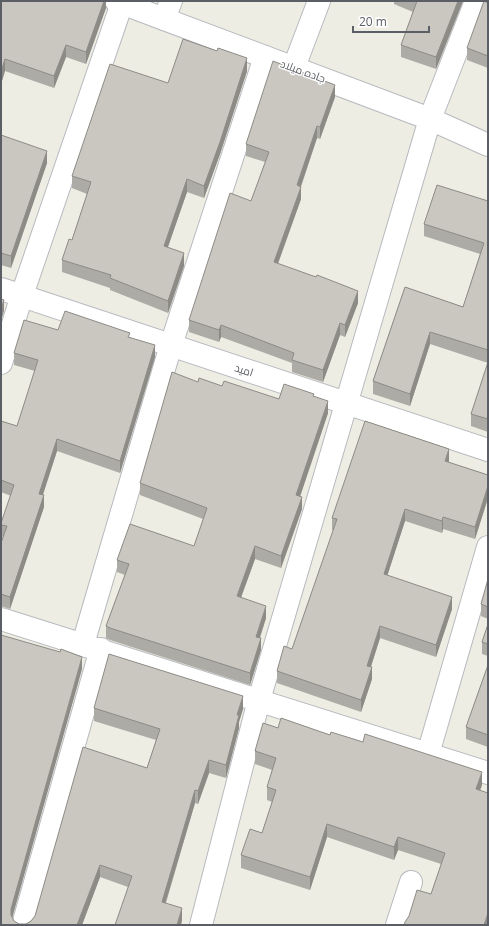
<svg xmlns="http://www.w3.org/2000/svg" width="489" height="926" viewBox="0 0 489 926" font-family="'Open Sans',Cairo,sans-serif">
<rect width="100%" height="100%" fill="#eeede3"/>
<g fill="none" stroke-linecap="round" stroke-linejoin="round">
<!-- minor casing -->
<g stroke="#b8babf" stroke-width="24">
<g id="minor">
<path d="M116,1L430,119L488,145"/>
<path d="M164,19L171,1"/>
<path d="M294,67L319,1"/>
<path d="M1,289L488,450"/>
<path d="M1,363L22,295L122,3"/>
<path d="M1,619L488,773"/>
<path d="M83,644L171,345L265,57"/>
<path d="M428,754L488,547"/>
<path d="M23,925L101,649"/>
<path d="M201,925L259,700L430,119L476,1"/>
<path d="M397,925L411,882"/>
</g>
</g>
<!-- minor -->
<use href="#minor" stroke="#fff" stroke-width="22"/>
</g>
<!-- wall -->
<g fill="#adaba5">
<path d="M1,1H106V8L86,64L66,57L54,88L5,71L1,84Z"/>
<path d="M394,1H463L436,69L401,57V45L413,12L394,4Z"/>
<path d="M488,3V68L467,60V48Z"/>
<path d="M247,71L220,154L204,198L187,192L168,247L184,266L168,313L110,290V288L62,272V260L72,240L87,194L72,188V176L168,83Z"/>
<path d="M335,97L320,139L317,138L301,187V199L278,264L358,303L345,337L340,335L323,382L292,372V363L221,337L219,342L189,332V320L251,201L265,162L246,156V144Z"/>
<path d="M1,135L47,163L11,268L1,265Z"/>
<path d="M488,201V432L471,426V414L488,363L430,344L410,406L373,394V381L405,287L463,307L480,254L424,236V224Z"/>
<path d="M58,330L130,337L155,357L120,473L57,451L43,495L44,507L10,609L1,606V543L3,537L1,536V523L11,496L1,492V421L17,426L35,371L14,365V353Z"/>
<path d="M198,382L222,386L279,399L314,396L328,413L300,497L302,509L281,568L255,559L241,598L266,618L260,638L261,650L250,685L110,640L106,638V626L125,575L117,572V560L194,546L203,519L140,495V483Z"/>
<path d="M449,461L448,462L488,475V498L475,539L443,529L442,533L405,521L387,575L452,609L436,657L380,638L371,667L372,679L361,712L277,683V671L292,649L334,530H332V518Z"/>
<path d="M488,579V619L481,616V604Z"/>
<path d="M488,624V656L482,654V642Z"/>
<path d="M488,665V747L466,739V727Z"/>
<path d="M82,669L12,917L14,921L19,924H26L31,921L147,768L156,740L94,721V708L243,709L239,722V728L226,778L209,773L198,804L195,803L166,903L182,921L128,887L100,877L82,925H1Z"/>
<path d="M278,728L482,785L480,790L431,894L441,864L398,850L394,860L327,837L310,890L241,868V855L262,833L272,802L267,800V787L272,770L255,764V751Z"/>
</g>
<!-- shaded-wall -->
<g fill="#8d8b86">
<path d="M104,1H106V8L86,64V52Z"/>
<path d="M458,1H463L436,69V57Z"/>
<path d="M66,45V57L54,88V76Z"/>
<path d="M247,58V71L220,154L204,198V186Z"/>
<path d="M5,59V71L1,84V72Z"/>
<path d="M335,85V97L320,139V127Z"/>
<path d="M317,126V138L297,197V185Z"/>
<path d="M47,151V163L11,268V256Z"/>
<path d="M187,179V192L164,258V246Z"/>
<path d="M301,187V199L274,274V262Z"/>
<path d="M184,253V266L168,313V301Z"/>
<path d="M358,291V303L345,337V325Z"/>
<path d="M4,300V311L1,321V309Z"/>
<path d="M340,323V335L323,382V370Z"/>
<path d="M221,325V337L219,342V330Z"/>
<path d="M430,332V344L410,406V394Z"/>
<path d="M155,345V357L120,473V461Z"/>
<path d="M328,401V413L296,508V495Z"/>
<path d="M57,439V451L39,506V494Z"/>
<path d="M449,449V461L445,473V461Z"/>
<path d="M488,486V498L475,539V527Z"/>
<path d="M44,495V507L10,609V597Z"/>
<path d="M302,497V509L281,568V556Z"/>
<path d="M405,509V521L384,586V574Z"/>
<path d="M443,517V529L442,533V521Z"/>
<path d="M255,546V559L237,608V596Z"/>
<path d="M452,597V609L436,657V645Z"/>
<path d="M266,606V618L256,649V637Z"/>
<path d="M380,626V638L367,678V666Z"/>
<path d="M261,638V650L250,685V673Z"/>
<path d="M82,657V669L11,922V909Z"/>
<path d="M372,667V679L361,712V700Z"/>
<path d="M243,696V709L239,722V728L226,778V765L237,715Z"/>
<path d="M209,760V773L198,804V791Z"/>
<path d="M482,772V785L476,802V789Z"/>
<path d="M195,790V803L162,914V902Z"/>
<path d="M327,824V837L310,890V877Z"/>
<path d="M398,837V850L394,860V847Z"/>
<path d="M100,865V877L82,925H77Z"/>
<path d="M182,908V921L181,925H177Z"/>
<path d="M488,913V925H484Z"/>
</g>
<!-- building -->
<g fill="#c9c7c0" stroke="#8d8b86">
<path d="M1,1H104L86,52L66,45L54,76L5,59L1,72Z"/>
<path d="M417,1H458L436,57L401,45Z"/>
<path d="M484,1L488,3V56L467,48Z"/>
<path d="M183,39L217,51L218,48L247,58L220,142L204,186L187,179L164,246L184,253L168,301L110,278L111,275L62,260L69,239L72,240L91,182L72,176L110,64L168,83Z"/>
<path d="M273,61L335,85L320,127L317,126L297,185L301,187L274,262L316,277L317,275L358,291L345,325L340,323L323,370L292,360L294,353L221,325L219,330L189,320L230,193L251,201L269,152L246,144Z"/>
<path d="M1,135L47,151L11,256L1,253Z"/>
<path d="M437,185L488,201V350L430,332L410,394L373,381L405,287L463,307L484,243L424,224Z"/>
<path d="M1,299L4,300L1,309Z"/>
<path d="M65,311L130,333L128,337L155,345L120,461L57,439L39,494L44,495L10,597L1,594V543L7,526L1,525V523L14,485L1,480V421L17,426L38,360L14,353L24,320L58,330Z"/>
<path d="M488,362V419L471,414Z"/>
<path d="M172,372L198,382L199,378L222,386L224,381L279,399L284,384L314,394L313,396L328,401L296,495L302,497L281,556L255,546L237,596L266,606L256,637L261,638L250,673L110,628L106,626L129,564L117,560L130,524L194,546L207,508L140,483Z"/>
<path d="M365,421L449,449L445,461L488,475V486L475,527L443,517L442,521L405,509L384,574L452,597L436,645L380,626L367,666L372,667L361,700L277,671L284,646L292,649L337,519L332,518Z"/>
<path d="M488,579V607L481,604Z"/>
<path d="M488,624V644L482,642Z"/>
<path d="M1,635L60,652L61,649L82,657L11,909V915L14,921L19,924H26L31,921L35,916L83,747L147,768L160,729L94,708L109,654L243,696L237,715H239L226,765L209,760L198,791L195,790L162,902L182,908L177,925H115L132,876L100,865L77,925H1Z"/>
<path d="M488,665V735L466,727Z"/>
<path d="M281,718L330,735L331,732L363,742L365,734L482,772L476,789L488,793V913L484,925H404L405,922L409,916L417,890L431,894L445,853L398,837L394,847L327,824L310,877L241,855L250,829L262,833L276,790L267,787L276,758L255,751L263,723L278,728Z"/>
</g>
<g text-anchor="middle" stroke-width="3" stroke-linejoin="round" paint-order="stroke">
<!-- street labels -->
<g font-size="11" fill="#5b5e64" stroke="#fff">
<text transform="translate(303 71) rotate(20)" y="4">جاده میلاد</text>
<text transform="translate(244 370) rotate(18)" y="4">امید</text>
</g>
</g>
<!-- border -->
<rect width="489" height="926" fill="none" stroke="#5b5e64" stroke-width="4"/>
<!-- scale -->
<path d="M353 26v6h76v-6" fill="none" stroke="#5b5e64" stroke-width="2"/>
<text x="359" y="26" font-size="12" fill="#5b5e64" stroke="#ffffff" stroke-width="3" paint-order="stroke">20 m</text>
</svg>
